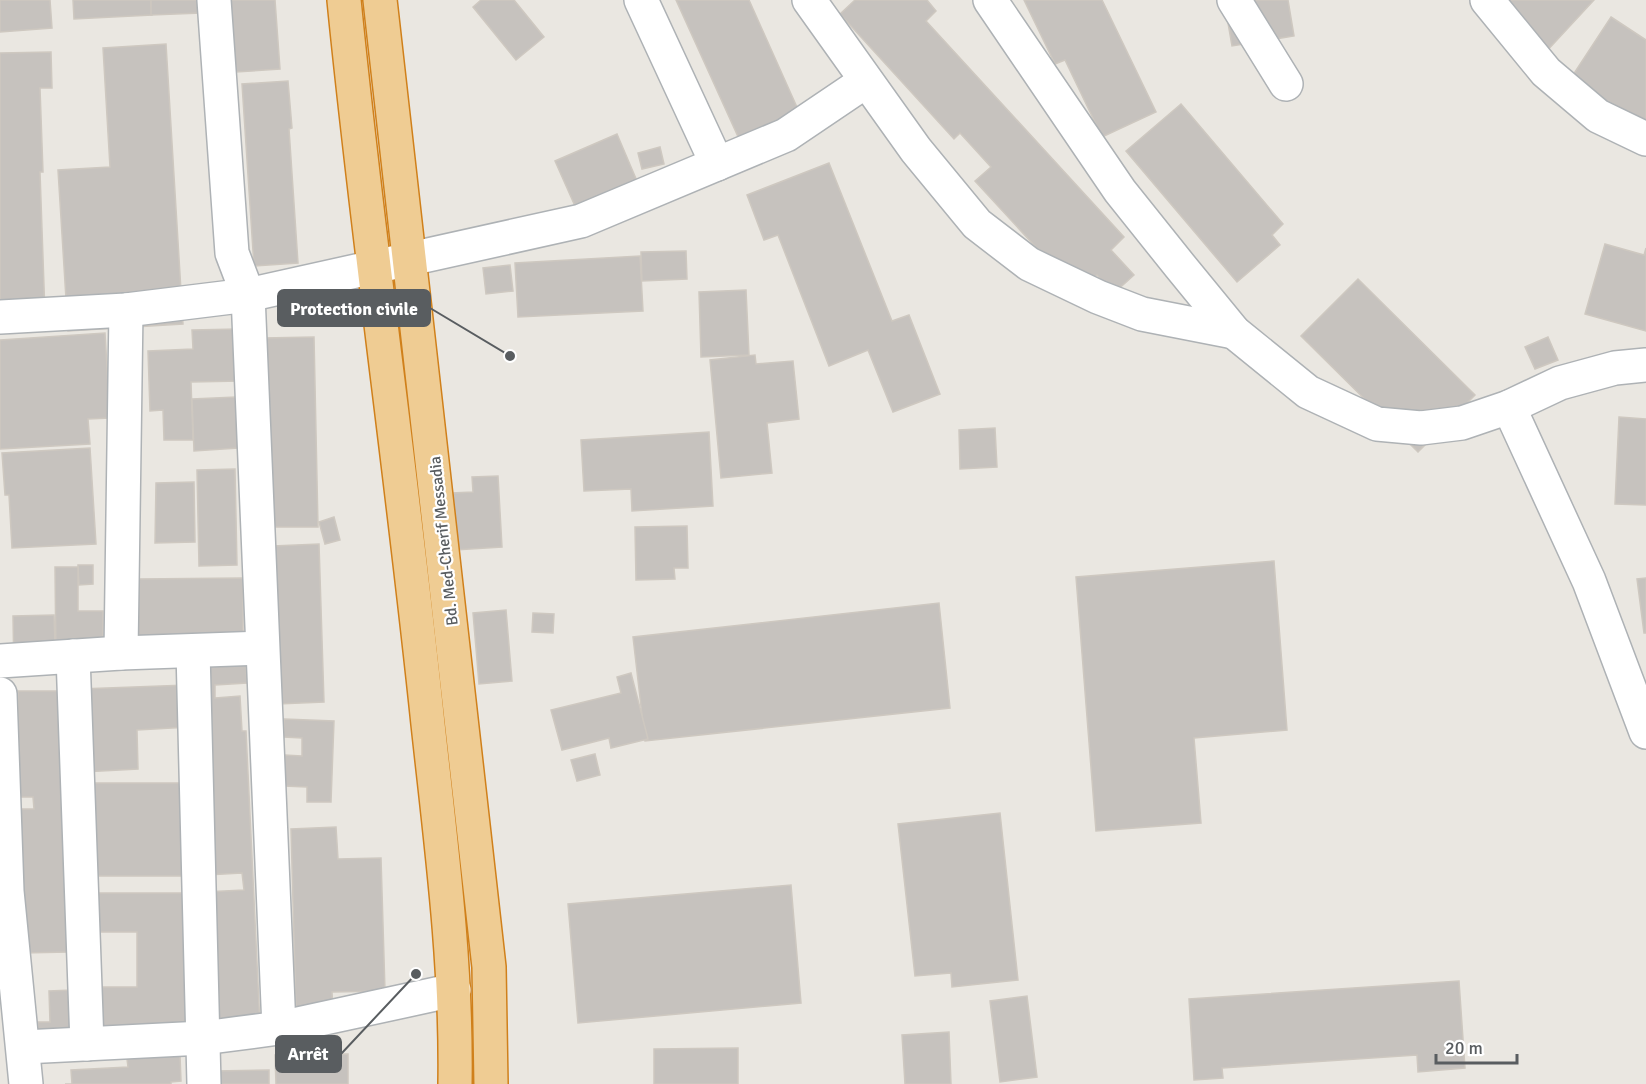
<svg xmlns="http://www.w3.org/2000/svg" width="1646" height="1084" viewBox="0 0 1646 1084" font-family="Signika,sans-serif">
<rect width="100%" height="100%" fill="#eae7e1"/>
<!-- building -->
<g fill="#c6c2be" stroke="#cec8c0" stroke-width="1.5">
<path d="M0,0H50L52,28L0,32Z"/>
<path d="M73,0H151L152,15L74,19Z"/>
<path d="M151,0H200L201,13L151,15Z"/>
<path d="M230,0H275L280,69L236,72Z"/>
<path d="M481,0H514L544,37L516,60L473,7Z"/>
<path d="M676,0H749L805,125L745,152Z"/>
<path d="M855,0H927L936,11L926,21L1124,237L1111,250L1134,275L1113,294L1097,275L1078,293L975,181L991,167L960,133L954,139L840,14Z"/>
<path d="M1024,0H1102L1156,112L1102,137L1065,60L1055,64Z"/>
<path d="M1224,0H1288L1294,36L1232,46Z"/>
<path d="M1484,0H1594L1544,54Z"/>
<path d="M1611,17L1646,40V132L1569,81Z"/>
<path d="M166,44L183,324L68,331L58,170L110,167L103,48Z"/>
<path d="M51,52L52,88H40L43,172H40L45,315L0,316V53Z"/>
<path d="M288,81L292,128L289,129L298,263L254,266L242,84Z"/>
<path d="M1181,104L1283,224L1272,235L1280,245L1237,282L1126,151Z"/>
<path d="M617,134L640,188L579,215L555,161Z"/>
<path d="M660,147L664,164L642,169L638,153Z"/>
<path d="M829,163L892,321L909,315L940,394L893,412L868,350L829,366L778,235L764,240L747,195Z"/>
<path d="M1605,244L1644,255L1646,248V331L1585,314Z"/>
<path d="M686,251L687,279L642,281L641,252Z"/>
<path d="M640,256L643,311L518,317L515,263Z"/>
<path d="M510,265L513,291L486,294L483,268Z"/>
<path d="M1358,279L1475,395L1418,452L1301,336Z"/>
<path d="M746,290L749,355L701,357L699,292Z"/>
<path d="M238,329L240,381L191,382L193,440H164L163,410L150,411L148,351L193,349L192,330Z"/>
<path d="M105,333L110,418L88,419L90,444L0,449V340Z"/>
<path d="M314,337L318,527H267L263,338Z"/>
<path d="M1548,337L1558,360L1535,369L1525,347Z"/>
<path d="M755,355L756,364L793,361L799,419L767,423L772,473L721,478L710,360Z"/>
<path d="M236,397L238,448L194,451L192,399Z"/>
<path d="M1619,417L1646,419V505L1615,504Z"/>
<path d="M995,428L997,467L960,469L959,430Z"/>
<path d="M709,432L713,506L632,511L631,489L584,491L581,440Z"/>
<path d="M90,448L96,544L12,548L9,495H5L2,453Z"/>
<path d="M235,469L237,565L199,566L197,470Z"/>
<path d="M498,476L502,547L455,550L452,493L473,492L472,477Z"/>
<path d="M194,482L195,542L155,543L156,483Z"/>
<path d="M334,517L340,540L325,544L319,522Z"/>
<path d="M687,526L688,568H674L675,579L636,580L635,527Z"/>
<path d="M319,544L324,702L278,704L273,546Z"/>
<path d="M1274,561L1287,730L1194,738L1201,823L1096,831L1076,577Z"/>
<path d="M78,565H93V584L79,585Z"/>
<path d="M55,567H78V611H103V649L56,660Z"/>
<path d="M243,578V653L138,654L137,579Z"/>
<path d="M1646,578V633H1644L1637,579Z"/>
<path d="M939,603L950,708L645,741L633,637Z"/>
<path d="M506,610L512,681L479,684L473,613Z"/>
<path d="M533,613L554,614L553,633L532,632Z"/>
<path d="M54,615L56,673L14,674L13,616Z"/>
<path d="M246,665L247,683L215,685V698L240,696L242,731H246L261,1047L212,1050L205,892L244,890L242,873L207,875L205,667Z"/>
<path d="M631,673L648,739L611,748L609,738L562,750L551,710L621,693L617,677Z"/>
<path d="M187,685L189,727L137,730L138,769L83,772L80,689Z"/>
<path d="M18,691H64L69,952L22,953L19,809H34L33,797H19Z"/>
<path d="M284,719L334,721L331,802H307V787L284,786L285,755L302,756V738L284,737Z"/>
<path d="M595,754L600,775L577,781L571,760Z"/>
<rect x="81" y="783" width="110" height="93"/>
<path d="M1000,813L1018,980L952,987L951,973L915,976L898,824Z"/>
<path d="M336,827L338,859L381,858L385,991L332,992L333,1010L296,1012L291,829Z"/>
<path d="M791,885L801,1003L578,1023L568,904Z"/>
<path d="M85,893H190V1053L91,1045V987H137V932H85Z"/>
<path d="M1459,981L1465,1068L1418,1072L1417,1055L1222,1068L1223,1078L1194,1080L1189,999Z"/>
<path d="M72,990L74,1043L39,1044L38,1022H50L49,991Z"/>
<path d="M1027,996L1037,1077L1000,1082L990,1001Z"/>
<path d="M949,1032L951,1084H905L902,1035Z"/>
<path d="M738,1048V1084H654V1049Z"/>
<path d="M348,1054V1084H276L275,1055Z"/>
<path d="M180,1055L181,1081L171,1082V1084H65H72L71,1070L128,1067L127,1059Z"/>
<path d="M269,1070V1084H215V1071Z"/>
</g>
<g fill="none" stroke-linecap="round" stroke-linejoin="round">
<!-- minor casing -->
<g stroke="#aeb2b5" stroke-width="36">
<g id="minor">
<path d="M214,0L232,253L248,295L279,1028"/>
<path d="M641,0L717,164"/>
<path d="M809,0L916,150L977,224L1029,264L1098,297L1142,314L1234,332"/>
<path d="M990,0L1120,191L1180,266L1234,332L1308,392L1377,424L1421,428L1462,423L1509,407L1560,383L1615,368L1646,365"/>
<path d="M1234,0L1286,84"/>
<path d="M1487,0L1546,72L1598,116L1646,139"/>
<path d="M0,317L126,310L248,295L581,221L786,135L866,81"/>
<path d="M1509,407L1589,581L1646,732"/>
<path d="M193,651L204,1084"/>
<path d="M121,653L126,310"/>
<path d="M73,656L87,1044"/>
<path d="M0,661L121,653L261,648"/>
<path d="M0,694L7,891L26,1084"/>
<path d="M24,1047L203,1038L279,1028L454,990"/>
</g>
</g>
<!-- highway casing -->
<g stroke="#d0801b" stroke-width="36">
<g id="highway">
<path d="M344,0C368,242 403,482 428,724C441,843 457,964 455,1084"/>
<path d="M380,0L489,967L491,1084"/>
</g>
</g>
<!-- minor -->
<use href="#minor" stroke="#fff" stroke-width="33"/>
<!-- highway -->
<use href="#highway" stroke="#efcc93" stroke-width="33"/>
</g>
<g text-anchor="middle" stroke-width="4.5" stroke-linejoin="round" paint-order="stroke">
<!-- street labels -->
<g font-size="16" fill="#595d60" stroke="#fff">
<text transform="translate(443 541) rotate(-96)" y="6">Bd. Med-Cherif Messadia</text>
</g>
</g>
<!-- callouts -->
<path fill="none" stroke="#595d60" stroke-width="2" d="M510 356L430 308M416 974L341 1054"/>
<g fill="#595d60" stroke="#fff" stroke-width="2">
<circle cx="510" cy="356" r="6"/>
<circle cx="416" cy="974" r="6"/>
</g>
<g fill="#595d60" stroke="#595d60" stroke-width="2">
<rect x="278" y="290" width="152" height="36" rx="6"/>
<rect x="276" y="1036" width="65" height="36" rx="6"/>
</g>
<g font-size="18" text-anchor="middle" font-weight="bold" fill="#fff">
<text x="354" y="315">Protection civile</text>
<text x="308" y="1060">Arrêt</text>
</g>
<!-- scale -->
<path d="M1436 1054v9h81v-9" fill="none" stroke="#595d60" stroke-width="3"/>
<text x="1445" y="1054" font-size="18" fill="#595d60" stroke="#ffffff" stroke-width="4.5" paint-order="stroke">20 m</text>
</svg>
